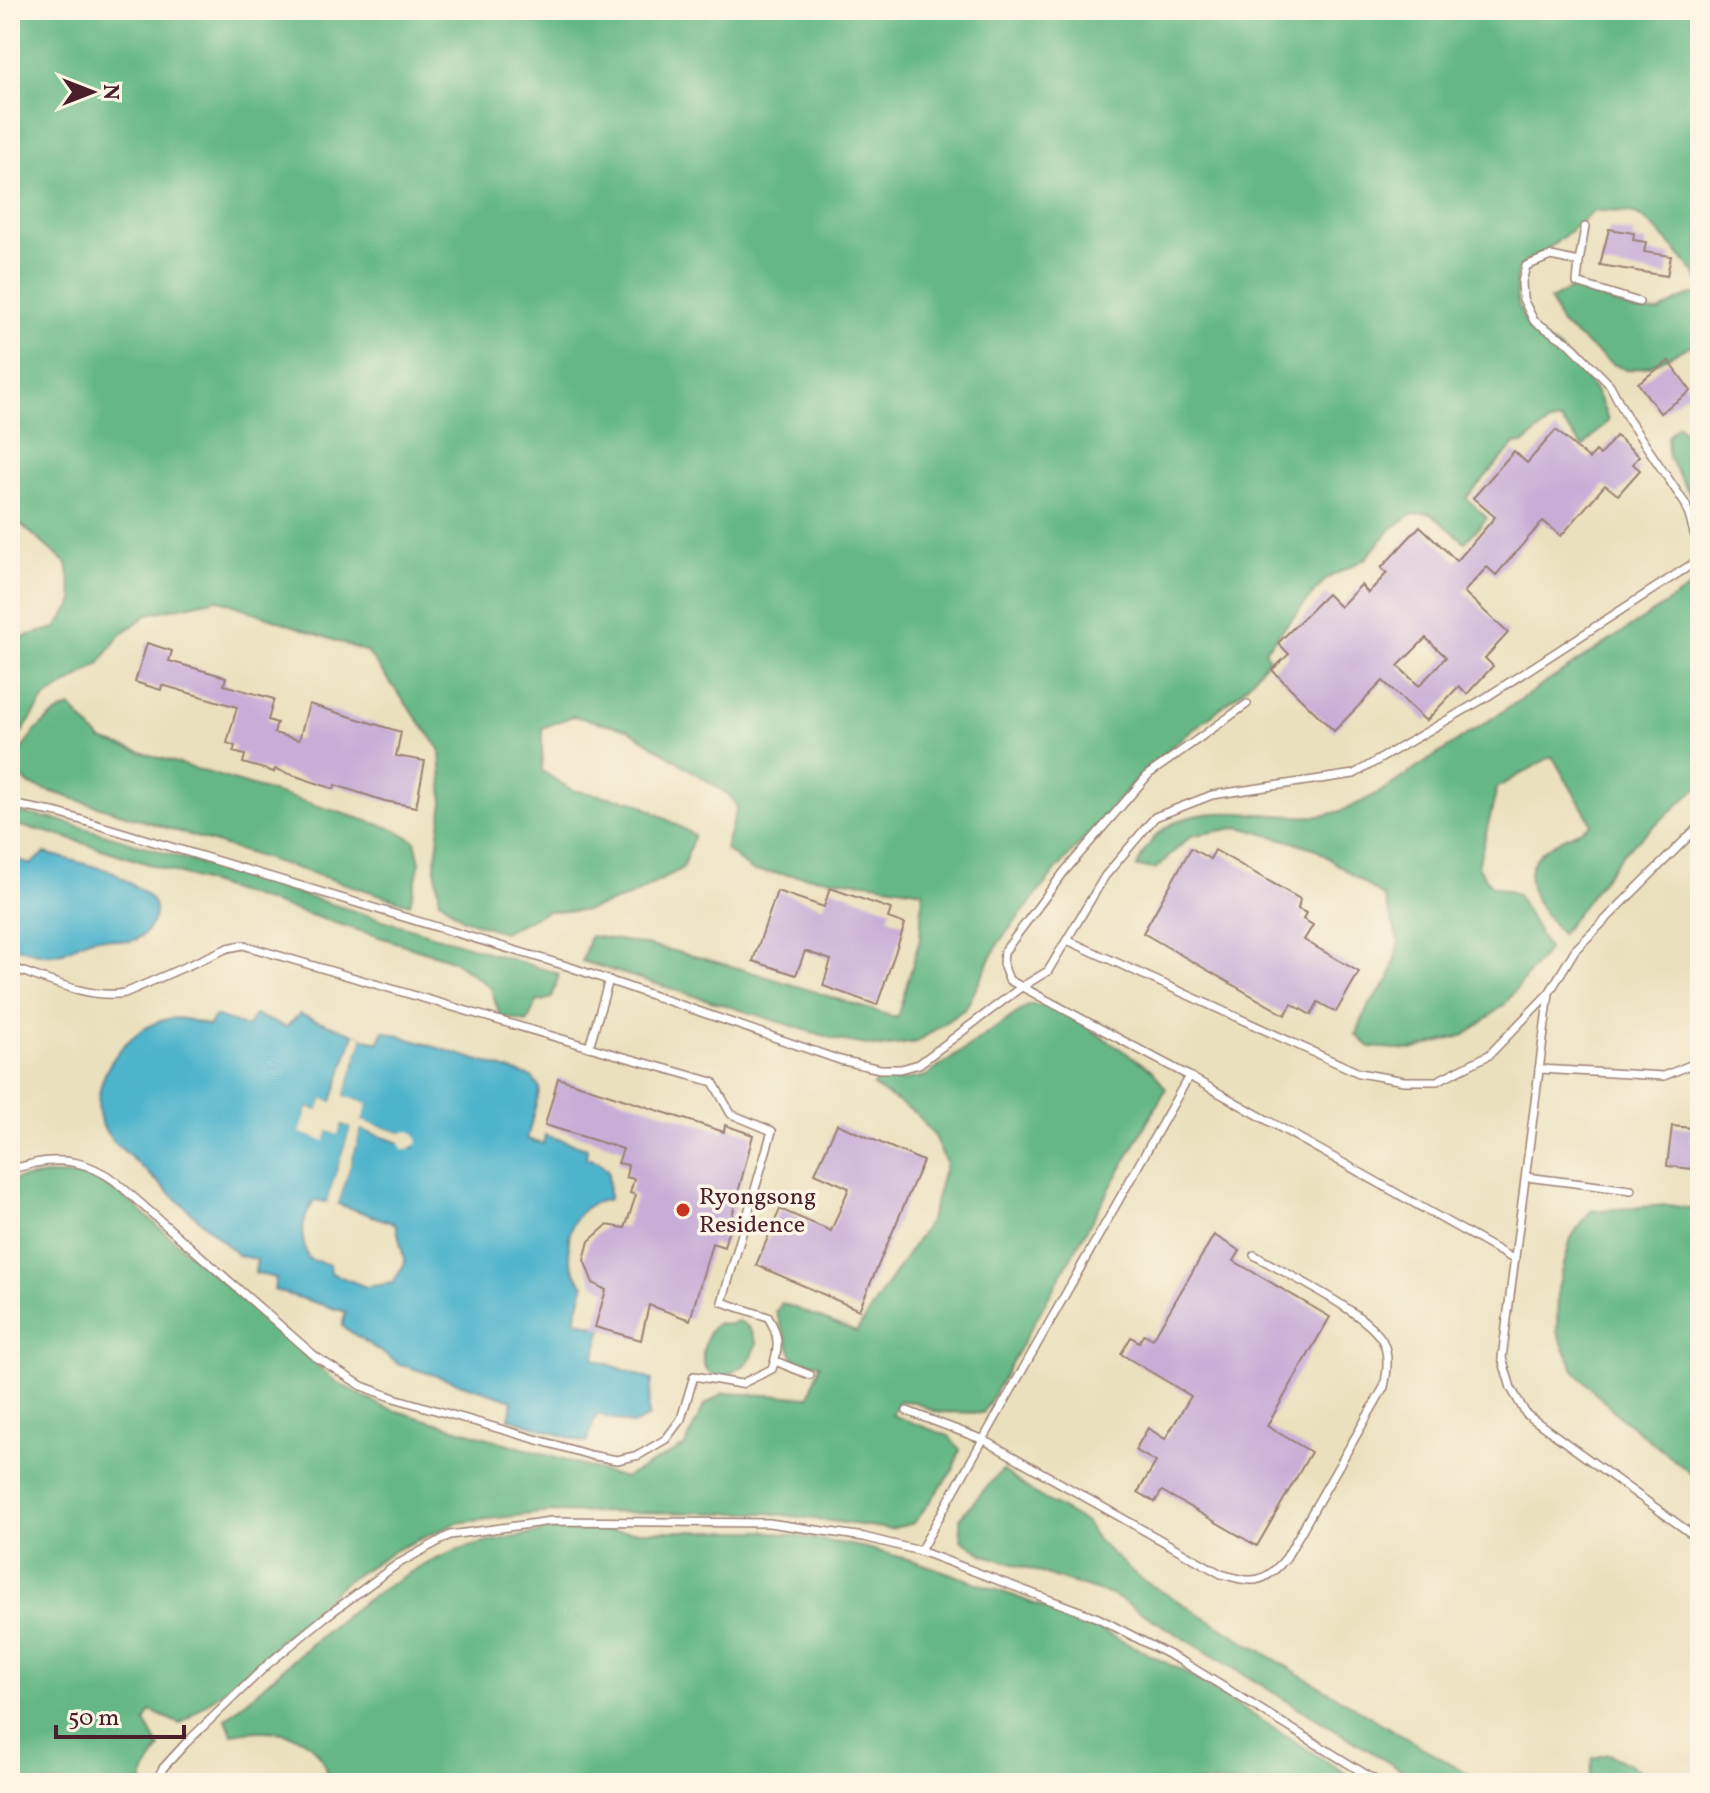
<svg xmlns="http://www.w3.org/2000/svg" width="1710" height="1793" viewBox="0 0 1710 1793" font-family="Vollkorn,serif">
<rect width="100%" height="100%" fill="#fcf5e5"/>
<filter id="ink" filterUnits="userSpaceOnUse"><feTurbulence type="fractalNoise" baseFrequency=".0125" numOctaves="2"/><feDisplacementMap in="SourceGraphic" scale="16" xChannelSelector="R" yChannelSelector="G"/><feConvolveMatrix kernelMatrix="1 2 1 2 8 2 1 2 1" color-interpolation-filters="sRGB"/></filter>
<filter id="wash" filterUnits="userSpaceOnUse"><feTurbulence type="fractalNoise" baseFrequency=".006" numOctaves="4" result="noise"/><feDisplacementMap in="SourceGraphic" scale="32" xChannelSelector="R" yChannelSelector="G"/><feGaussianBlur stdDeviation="1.8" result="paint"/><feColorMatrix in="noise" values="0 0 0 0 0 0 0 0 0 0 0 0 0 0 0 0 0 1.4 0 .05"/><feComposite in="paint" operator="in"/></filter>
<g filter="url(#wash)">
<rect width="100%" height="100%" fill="#ebe0bd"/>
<!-- forest -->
<g fill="#65b885" stroke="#586c58" stroke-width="2">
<path d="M10,10H1700V282C1694,268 1653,224 1639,216C1627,210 1607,212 1594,211C1578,224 1563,238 1546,250C1540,255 1531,256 1525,262C1508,276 1517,315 1531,329C1540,338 1552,343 1561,351C1582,369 1601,395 1608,421L1583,447L1561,421L1549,423L1523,444L1516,443L1466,498L1487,518L1465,542L1430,513L1412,514L1391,529L1365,559L1326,579L1265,650L1269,658L1243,690L1150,764L1058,868L999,942L966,1008L917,1042L880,1047L838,1040L582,961L590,936C696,949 796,987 897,1018L920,939L923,891L874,883L752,871L725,849L737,807L729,795L628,729L573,716L542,728V771L572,790L636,802L694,835L683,868L631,896L585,911H547L503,932L463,919L440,900L435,866L443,803L440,749L367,652L217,599L148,614L119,636L99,664L45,698L10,750V645L26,636L56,628L74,602L67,564L10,515Z"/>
<path d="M1572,288L1634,311L1659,312L1679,300L1700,292V341L1649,366L1627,370L1610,363L1561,324L1550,300Z"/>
<path d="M1678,425L1700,451V511L1668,457L1667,436Z"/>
<path d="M1700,581V786L1624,852L1561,934C1543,911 1512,880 1542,852C1554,840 1577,833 1592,824L1552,756L1497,788L1478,866L1490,885L1517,894L1548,949L1504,1005L1465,1035L1411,1050L1370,1047L1356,1035L1368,1007L1390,979L1399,942L1384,897L1314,848L1240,827L1191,836L1155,869L1137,867C1167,786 1255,821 1318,816C1342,814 1361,802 1382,791Z"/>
<path d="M70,707L101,740L394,829L415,841L420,862L410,904L30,785L19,775C19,769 18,761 20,755C26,736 52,713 70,707Z"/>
<path d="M10,811L58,820L559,974L552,998L537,1002L527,1022L500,1016L491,988L452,960L51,833L10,824Z"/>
<path d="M1029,1005H1054L1152,1070L1166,1089L983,1413L935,1412L915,1402L899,1401L892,1415L949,1436L960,1450L953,1470L914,1523L890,1529L769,1513L550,1512L456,1523L393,1551L342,1584L237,1680L180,1724L151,1711L145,1722L160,1748L145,1772L143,1783H10V1180L46,1175L87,1176L119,1192L336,1382L383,1407L624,1478L685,1446L704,1406L723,1393L809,1397L820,1364L794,1359L776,1312L782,1303L856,1332L930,1220L946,1163L933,1134L915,1113L873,1086L878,1079L900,1081L926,1076Z"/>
<path d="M1668,1205L1700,1210V1481L1617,1414L1575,1372L1557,1332L1558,1288L1571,1238L1591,1211Z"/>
<path d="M737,1321C749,1324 753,1333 757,1344C754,1352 751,1360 744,1365C722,1384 695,1377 705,1344C708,1334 709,1329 718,1323L729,1325Z"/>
<path d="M1002,1470L1037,1495L1086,1523L1098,1541L1138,1577L1404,1737L1485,1783H1423L1114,1596L985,1555L961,1540L960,1517Z"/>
<path d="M547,1531H766L862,1547L915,1561L1014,1596L1100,1630L1181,1670L1361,1783H332C327,1774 324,1762 318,1753C300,1728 258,1729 232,1734L226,1719C294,1660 362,1590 446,1555C475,1542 516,1538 547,1531Z"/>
<path d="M1609,1754L1662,1783H1589L1593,1758Z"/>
</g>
<!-- water -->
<g fill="#4db4cc" stroke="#4c6a7c" stroke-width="2" fill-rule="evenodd">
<path d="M45,853L114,872C130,887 169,896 150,926C146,933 138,940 130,941C118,943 105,935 93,938C82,940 75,947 65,951C47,959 28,950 10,945V868L17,866L20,860L30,865Z"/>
<path d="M300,1014L378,1043L384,1031L532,1077L540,1088L527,1139L543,1144L545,1135L587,1148L586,1158L599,1162L608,1171L609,1199C603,1201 595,1202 590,1205C561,1222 564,1264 584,1285L575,1320L602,1328L594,1359L652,1380L648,1408L649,1417L633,1425L597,1414L586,1443L509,1418L513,1400L399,1364L342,1326L346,1312L274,1290L276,1278L255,1273L257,1259L239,1256L112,1140C108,1134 101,1126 100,1119C90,1076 127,1029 167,1019C181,1016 196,1022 209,1026L215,1016L247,1027L255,1015L286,1027ZM354,1035L363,1037L344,1096L367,1104L362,1121L401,1133L415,1134L414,1148L361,1129L338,1204L396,1224L405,1263L393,1283L366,1287L331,1273L330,1265L309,1259C299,1239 302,1219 314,1201L327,1202L351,1127L342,1124L338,1134L328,1131L324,1140L301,1133L308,1108L319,1111L323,1099L332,1102Z"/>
</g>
<!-- pier -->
<path fill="#ebe0bd" d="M355,1034L363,1037L344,1096L368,1104L362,1121L401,1133L410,1131L415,1134L418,1143L408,1150L402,1149L399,1141L361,1129L338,1204L334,1202L357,1127L362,1125L389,1134L360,1124L358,1120L362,1106L340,1097L357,1039L336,1104L332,1106L325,1104L320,1115L311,1113L305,1130L322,1136L325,1128L336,1130L341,1120L355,1126L331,1202H327L351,1127L342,1124L338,1135L328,1131L325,1141L300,1133L308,1108L318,1111L323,1099L333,1102Z"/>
<g id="blocks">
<!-- building -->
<g fill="#c8aed7" fill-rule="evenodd">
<path d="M1609,229L1634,233L1633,240L1646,242L1644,252L1671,256L1667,276L1600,265Z"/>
<path d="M1669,361L1691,391L1660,413L1638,383Z"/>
<path d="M1556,430L1589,459L1596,451L1600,455L1616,436L1639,456L1633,464L1640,470L1618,495L1605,485L1561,536L1543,521L1496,575L1487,567L1464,592L1508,633L1485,658L1493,666L1467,694L1459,686L1426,721L1383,681L1334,731L1272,670L1289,654L1278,643L1327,594L1340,607L1361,585L1368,593L1387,573L1381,568L1420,526L1457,561L1495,517L1473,498L1514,451L1527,463ZM1426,638L1446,657L1419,686L1398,666Z"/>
<path d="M147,643L172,651L169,661L226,677L224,685L274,699L268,720L277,723L274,733L299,740L309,704L401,732L396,756L425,761L416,807L385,801L335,785L334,789L275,769L274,772L243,763L245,755L233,752L235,746L227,743L237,707L162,685L161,690L135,682Z"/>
<path d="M1191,848L1210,859L1215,850L1300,899L1298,909L1306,913L1303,919L1313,925L1304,940L1359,972L1336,1012L1318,1002L1311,1015L1292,1004L1285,1015L1143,933Z"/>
<path d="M830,888L891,909L888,918L905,924L877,1005L823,986L831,960L805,951L796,975L753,961L777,891L824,907Z"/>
<path d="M558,1078L724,1132L725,1125L753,1135L724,1247L712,1243L690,1320L649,1305L641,1340L595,1327L606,1290L593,1283L584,1260L589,1241L607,1225L625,1228L636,1195L630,1193L634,1179L626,1177L628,1165L618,1163L623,1149L545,1125Z"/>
<path d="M837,1124L923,1161L859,1310L756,1265L780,1209L831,1231L849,1188L815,1173Z"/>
<path d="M1672,1126L1692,1128L1690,1141L1700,1142V1170L1667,1166Z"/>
<path d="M1214,1235L1240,1251L1234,1261L1330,1317L1267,1426L1311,1452L1257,1546L1162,1491L1155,1502L1138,1492L1156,1462L1135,1450L1148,1428L1165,1439L1191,1396L1121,1354L1131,1337L1139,1342L1144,1334L1153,1339Z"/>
</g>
</g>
</g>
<g filter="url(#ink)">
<use href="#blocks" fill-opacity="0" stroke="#9a8074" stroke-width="2"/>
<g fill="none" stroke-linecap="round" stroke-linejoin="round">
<!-- service casing -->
<g stroke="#9a8074" stroke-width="10">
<g id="service">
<path d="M1579,262L1585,227"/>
<path d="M1639,302L1577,283L1579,262L1551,256L1526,266L1522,282L1523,299L1534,321L1570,344L1610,385L1628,419L1686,505L1700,554"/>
<path d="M1247,704L1149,774L1064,872L1004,952L1003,964L1009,980L1189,1076L1515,1260"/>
<path d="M10,804L58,813L570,967L840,1060L880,1069H901L919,1064L1020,988L1048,971L1105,876L1155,817L1212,795L1354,774L1485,698L1700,559"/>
<path d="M1700,825L1575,950L1549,993L1502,1358L1511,1388L1526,1414L1700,1540"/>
<path d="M1067,940L1359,1073L1404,1081H1437L1489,1055L1547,995"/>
<path d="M10,967C43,978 91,1000 125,993L228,948L243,945L589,1047"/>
<path d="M1539,1069L1664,1076L1700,1061"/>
<path d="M10,1168C19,1168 27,1165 35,1163C66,1157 90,1163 115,1181L316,1357L362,1386L394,1398L590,1455L617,1460L639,1455L666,1439L681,1419L694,1376L741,1384L772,1369C779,1349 780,1336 768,1317L722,1302L772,1131L731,1114L713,1082L589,1047L609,980"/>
<path d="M1526,1177L1631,1190"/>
<path d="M775,1361L810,1375"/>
<path d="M907,1411L984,1440L1221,1574C1253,1583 1264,1585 1286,1558L1384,1387C1387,1374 1389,1357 1384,1344C1372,1314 1284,1273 1254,1255"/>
<path d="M920,1551L1189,1076"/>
<path d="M155,1783L163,1768L186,1743L268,1664L324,1618L396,1565L450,1535L551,1521L769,1523L864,1537L920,1551L1098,1618L1183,1662L1380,1783"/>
</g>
</g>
<!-- service -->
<use href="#service" stroke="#fff" stroke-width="7"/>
</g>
</g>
<!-- markers -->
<circle fill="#c8321e" stroke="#fcf5e5" stroke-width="3" cx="683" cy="1210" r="8"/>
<g text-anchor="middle" stroke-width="7" stroke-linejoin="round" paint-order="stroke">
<!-- poi labels -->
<g font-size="24" fill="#4a1f2b" stroke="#fcf5e5" text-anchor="start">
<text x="699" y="1204">Ryongsong<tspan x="699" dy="28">Residence</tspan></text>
</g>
</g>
<!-- margin -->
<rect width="1710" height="1793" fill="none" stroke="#fcf5e5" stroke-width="40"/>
<!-- north arrow -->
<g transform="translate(92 92) rotate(90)" stroke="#fcf5e5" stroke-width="6" paint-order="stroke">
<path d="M0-6L14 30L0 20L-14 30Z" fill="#4a1f2b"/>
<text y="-12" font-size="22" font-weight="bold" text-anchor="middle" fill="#4a1f2b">N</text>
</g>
<!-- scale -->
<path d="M56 1725v12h128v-12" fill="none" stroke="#4a1f2b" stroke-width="4"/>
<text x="68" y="1725" font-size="24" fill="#4a1f2b" stroke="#fcf5e5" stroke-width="6" paint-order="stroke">50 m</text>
</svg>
